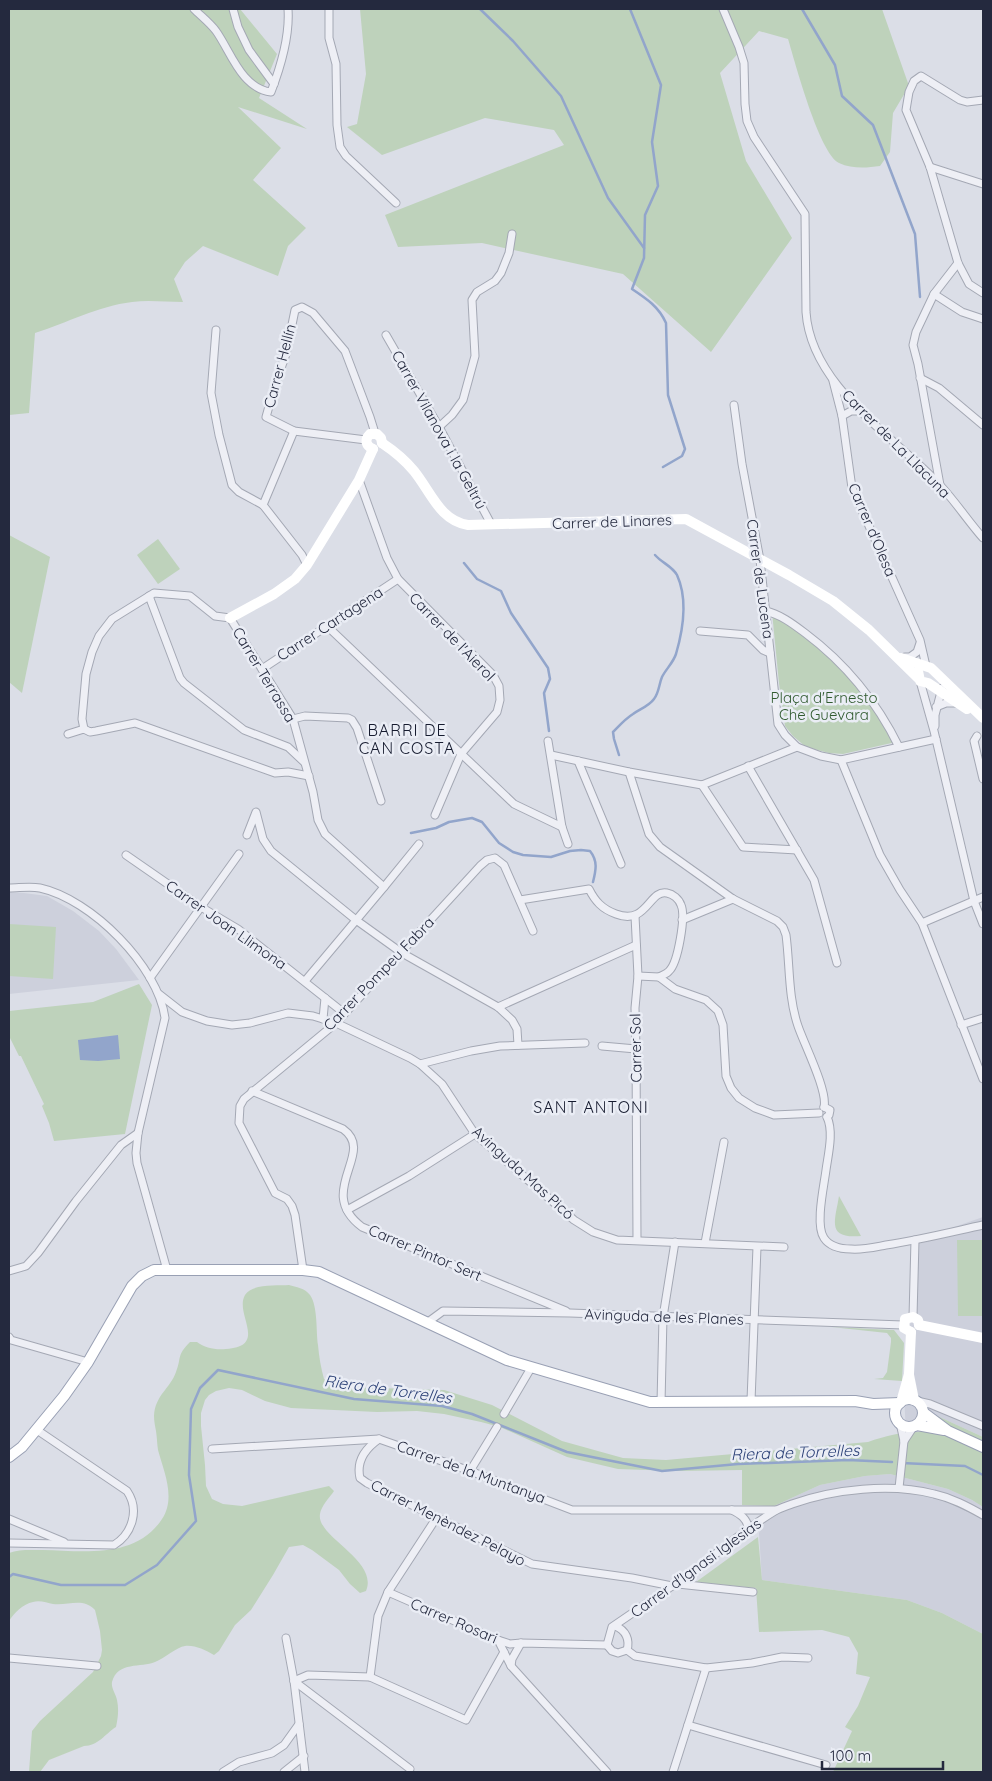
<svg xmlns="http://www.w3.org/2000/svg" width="992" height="1781" viewBox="0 0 992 1781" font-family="Quicksand,sans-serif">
<rect width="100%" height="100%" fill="#dbdee7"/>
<!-- built -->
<g fill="#cdd0dc">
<path d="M9,892L24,893L47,896L73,911L99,931L116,949L139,980L9,994Z"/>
<path d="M983,1217V1437L931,1413L928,1423L919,1432H906L904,1395L910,1325L914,1307L911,1242Z"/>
<path d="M890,1474L948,1489L972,1500L983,1507V1634L942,1613L907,1600L762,1580L759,1533L774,1506L820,1485L865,1476Z"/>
</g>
<!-- green -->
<g fill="#bed2bb">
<path d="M9,9H240L277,54L259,98L307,129L238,107L281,148L253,180L306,228L288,246L278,276L203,246L185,262L174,279L183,302C166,302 148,300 132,302C98,306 67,323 35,333L29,413L9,415Z"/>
<path d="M360,9H882L909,86L893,113L890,152L880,166C866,168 852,169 839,163C819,153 795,62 788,39L759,31L720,73L746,161L792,238L711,352L623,274L482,243L398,247L385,215L564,145L554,130L485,118L382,155L347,127L357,124L366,74Z"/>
<path d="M9,535L50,557L22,693L9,682Z"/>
<path d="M158,539L180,569L158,584L137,555Z"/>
<path d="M772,612L782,618L846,669L896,742L843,754L829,753L806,747L793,736L785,726L779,683Z"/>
<path d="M9,924L56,927L53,979L9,976Z"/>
<path d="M139,984L152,1005L125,1134L54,1141L49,1123L42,1106L44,1104L21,1056H19L9,1036V1011L93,1002Z"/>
<path d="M839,1196L861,1236C826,1239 835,1221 839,1196Z"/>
<path d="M957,1240H983V1316H958Z"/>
<path d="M289,1285C296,1287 305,1288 310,1295C318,1306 316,1332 318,1345C319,1357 321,1368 324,1379L330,1383L343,1387L444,1390L492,1405L562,1441L623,1458L666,1460L868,1442C885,1436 901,1432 919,1432L928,1423L931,1413L983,1437V1507L972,1500L948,1489L890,1474L865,1476L820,1485L774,1506L742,1505V1470L677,1471L618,1469L567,1457L500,1427L481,1422L444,1414L417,1411L377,1412L291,1408L265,1401L242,1390L229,1388L216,1391L209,1395L205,1400L201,1413V1426L205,1465L206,1486L212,1499L223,1504L242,1506L329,1486L334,1491C330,1497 321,1506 320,1514C316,1537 379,1560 366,1591L360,1593L350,1584L339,1570L312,1550L303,1545L289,1547L273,1575L251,1610L235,1625L219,1651L214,1655C205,1650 195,1645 185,1646C177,1647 163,1659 155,1662C141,1668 118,1661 112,1682C111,1689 116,1694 117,1700C119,1709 118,1718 116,1727C105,1734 98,1746 84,1746L49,1760L40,1772H29L32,1731L40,1721L93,1672L101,1656L102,1650L100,1631L95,1610C83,1597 68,1606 53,1604C47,1603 40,1600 33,1602C23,1604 14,1613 9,1621V1553C19,1549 31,1550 43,1550C84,1551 136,1559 162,1519C176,1498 164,1472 158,1450C157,1444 157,1437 156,1431C155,1426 154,1421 154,1416C155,1395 170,1389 176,1372C182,1357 176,1356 190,1342H197C205,1348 215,1350 226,1349C269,1346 234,1314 245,1295C253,1283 277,1286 289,1285Z"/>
<path d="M831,1327L894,1330L904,1343L902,1381L874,1379L883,1378L887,1372L891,1342V1338L887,1333Z"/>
<path d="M758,1537L762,1580L907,1600L942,1613L983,1634V1772H833L852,1731L845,1727L858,1706L870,1677L856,1674L858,1653L849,1637L822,1630L759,1632L756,1588L696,1582Z"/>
</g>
<!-- water -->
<path fill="#92a5cb" d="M118,1035L120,1059L98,1061L80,1060L78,1040Z"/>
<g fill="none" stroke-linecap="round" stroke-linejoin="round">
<!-- stream -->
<g stroke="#92a5cb" stroke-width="2.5">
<path d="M480,9L513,41L561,96L608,198L644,248"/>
<path d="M630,9L661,85L652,142L658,186L645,215L644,258L632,289C647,299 659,307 666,323L668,395L685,449L682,456L663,467"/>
<path d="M802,9L835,65L842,96L873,125L915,234L920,297"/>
<path d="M464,563L477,579L501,591L511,613L548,668L550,679L544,693L549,731"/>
<path d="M619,755L614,739L613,732C619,726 625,719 633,714C640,709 649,706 654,699C659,693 659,684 662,677C666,669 673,663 676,654C683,630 688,599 677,575C672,566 662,563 655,555"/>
<path d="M411,833L436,828L449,822L472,818L482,822L499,843L513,852L523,855L551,857L570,851L581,850L590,851C598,861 596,870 593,882"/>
<path d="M902,1463L965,1466L983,1475"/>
<path d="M9,1577L13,1574L61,1585H125L157,1565L196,1521L189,1475L191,1409L200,1388L218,1370L354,1399L442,1406L472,1414L567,1452L662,1471L738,1464L848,1460L892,1462"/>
</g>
<!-- street casing -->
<g stroke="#a4a8b4" stroke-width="9">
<g id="street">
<path d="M194,9C201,16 210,23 216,31C231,52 241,88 271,92C281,66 290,37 288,9"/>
<path d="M233,9L238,27L249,50L274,84"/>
<path d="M329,9V38L336,64L337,125L340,147L346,156L396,203"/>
<path d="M723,9L739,47L744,63L745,104L747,121L754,137L805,214L806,312C811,386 892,435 939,484C955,501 968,521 983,538"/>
<path d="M983,100L967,102L960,100L921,76L914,81L909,92L906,110L930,167L958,263L969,284L983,293"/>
<path d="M930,167L983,184"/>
<path d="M934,294L962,312L983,319"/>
<path d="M216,330L211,393L219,435L232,485L239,492L263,505L302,555L307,565"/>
<path d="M386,335L439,427L491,524"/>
<path d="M920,378L939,388L983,425"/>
<path d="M833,381L842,416L852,488L920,640L926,666"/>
<path d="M734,405L742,464L760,560L778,724L785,735L797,747"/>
<path d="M842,416L851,411H861"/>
<path d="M439,427L452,415L463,400L475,356L472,300L477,292L495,281L501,273L509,253L512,234"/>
<path d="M366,440L294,431L266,417L275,385L286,354L295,310L302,307L313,313L345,351L370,417L375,433"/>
<path d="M359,480L387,558L398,579L493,675L499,686L500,700L497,712L461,754L435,815"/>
<path d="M940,485L918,364L913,345L916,332L934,294L958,263"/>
<path d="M263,505L294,431"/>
<path d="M149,596L180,678L184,683L244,730L288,747L304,762"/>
<path d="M765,611C780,614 793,624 805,633C845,663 877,702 899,747"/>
<path d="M327,626L514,804L562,827"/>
<path d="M700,631L748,635L763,650L770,653"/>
<path d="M905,657H910L917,652L920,643"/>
<path d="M262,669L398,579"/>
<path d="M920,681L934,731L974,901L983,924"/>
<path d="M936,707L946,703H957"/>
<path d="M293,719L305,716L348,718L352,720L357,728L381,801"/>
<path d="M935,726V715L942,688"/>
<path d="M84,729L82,719L86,674L92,652L99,636L112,619L154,593L190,596L215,616L230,618L293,719L313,792L318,820L325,834L384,887"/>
<path d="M68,734L84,729L90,732L96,731L135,723L275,773L288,772L309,776"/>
<path d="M977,736L974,741L983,779"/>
<path d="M548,741L562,827L568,844"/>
<path d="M551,755L629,772L702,785L797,747L821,756L841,760L936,739"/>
<path d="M841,760L880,855L900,890L922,923L983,1079"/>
<path d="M578,761L621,864"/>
<path d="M748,766L814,880L837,963"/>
<path d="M629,772L649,834L660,847L733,899L777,921L783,927L786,935C790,965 788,997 798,1026C804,1044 828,1091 824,1107"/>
<path d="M702,785L743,847L797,850"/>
<path d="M247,835L256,812L263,839L271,851L356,920L402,953L498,1007L512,1020L517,1029L518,1045"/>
<path d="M126,855L201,907L238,929L344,1013"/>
<path d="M9,888C19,888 30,886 40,888C91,899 158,966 165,1018L138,1133L136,1153L137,1163L167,1270"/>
<path d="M520,900L589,889C595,901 602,909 616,914C647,926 649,889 667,893C673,894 679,899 681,905C686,916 678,963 669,971C667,974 662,975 659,977"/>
<path d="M635,916L638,976L635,1008L636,1049L637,1240"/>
<path d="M682,920L733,899"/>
<path d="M922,923L983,897"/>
<path d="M638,976L659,977L675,989L706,1000L718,1011L723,1025L726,1076L731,1088L739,1098L755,1108L774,1115L819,1113"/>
<path d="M150,978L239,854"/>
<path d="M305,981L384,887L419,844"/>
<path d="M159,994L182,1012L207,1021L232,1025L250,1023L288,1013L313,1016L336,1023L410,1058L420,1064L442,1084L475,1134L574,1220L593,1232L617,1240L784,1247"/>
<path d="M498,1007L636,945"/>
<path d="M323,1019L325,998"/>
<path d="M961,1025L983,1018"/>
<path d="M602,1046L636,1049"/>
<path d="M420,1064L471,1051L500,1046L585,1043"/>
<path d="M252,1091L343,1129C377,1153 314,1191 362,1227L566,1311"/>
<path d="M824,1107L830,1110L829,1115L827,1117"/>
<path d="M827,1117C834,1132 828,1155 826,1170C824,1186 815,1225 824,1238C830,1247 842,1249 851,1249C863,1250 875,1247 886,1245C919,1240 951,1232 983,1225"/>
<path d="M347,1210L409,1176L475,1134"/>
<path d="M705,1243L724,1142"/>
<path d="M303,1270L295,1215L292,1206L287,1199L275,1193L239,1123L240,1106L244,1099L336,1023L480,866L487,860L495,858L504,865L533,931"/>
<path d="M9,1271L26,1266L38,1253L76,1201L121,1145L138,1133"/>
<path d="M913,1317L915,1240"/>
<path d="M428,1322L443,1311L570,1313L903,1325"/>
<path d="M9,1337L11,1340L88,1362"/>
<path d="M751,1401L757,1247"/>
<path d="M917,1401L930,1404L983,1426"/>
<path d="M661,1403L663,1317L675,1242"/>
<path d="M504,1414L531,1368"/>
<path d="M379,1439C366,1448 356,1461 360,1478L367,1483L532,1564L632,1578L672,1586"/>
<path d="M904,1441L914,1426"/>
<path d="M212,1449L379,1439L470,1471L572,1510H776"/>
<path d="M470,1471L497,1427"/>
<path d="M899,1488L904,1441L900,1423"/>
<path d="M732,1510C740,1514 748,1519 748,1529"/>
<path d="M9,1519L64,1542"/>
<path d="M9,1543L114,1545C132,1534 140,1510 127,1491L37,1430"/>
<path d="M678,1584L753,1592"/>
<path d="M388,1592L498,1640L510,1644L521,1643L607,1645"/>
<path d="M615,1626C626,1630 630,1640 627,1650"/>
<path d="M286,1638L294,1681L305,1772"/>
<path d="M498,1640L511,1666L607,1772"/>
<path d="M9,1658L97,1666"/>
<path d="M808,1658L782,1657L752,1663L706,1668L635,1656L627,1650L618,1653L612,1651L607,1645L612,1627L672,1586L678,1584C709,1560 740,1532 775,1511C780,1508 787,1506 792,1504C834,1489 891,1483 934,1494C952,1498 967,1506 983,1515"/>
<path d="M511,1666L512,1659L521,1643"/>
<path d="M370,1677L378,1616L388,1592L437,1517"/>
<path d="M294,1681L308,1675L370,1677L466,1720L504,1652"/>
<path d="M294,1681L410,1769"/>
<path d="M688,1725L826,1765"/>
<path d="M223,1772L239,1762L272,1753L284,1745L299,1724"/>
<path d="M284,1772L304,1756"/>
<path d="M673,1772L706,1668"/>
</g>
</g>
<!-- primary casing -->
<g stroke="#99a0b4" stroke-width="12">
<g id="primary">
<circle cx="909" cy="1413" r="14"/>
<path d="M924,1413L948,1431L983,1447"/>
<path d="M917,1425L944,1430"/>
<path d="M9,1457L22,1447L64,1396L88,1362L132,1286L142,1276L154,1270H303L319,1272L507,1360L650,1402L855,1401L873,1404L900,1403"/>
</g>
</g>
<!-- street -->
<use href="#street" stroke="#eeeff5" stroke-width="7"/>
<!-- secondary -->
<g stroke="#fff" stroke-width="10">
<path d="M382,443C394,451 405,460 414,471C431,492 440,521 468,525L686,519L789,575L833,601L869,630L918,678"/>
<path d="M373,449C366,446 364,440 370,434H377L381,438L382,443"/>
<path d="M230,618L274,594L295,579L307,565L359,480L373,449"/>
<path d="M901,658L931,668L983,718"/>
<path d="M918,671L920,681L928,683L967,709"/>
<path d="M919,1325L983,1338"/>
<path d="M911,1332L904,1328L905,1319L913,1317L918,1320L919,1325"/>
<path d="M909,1375L914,1400"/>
<path d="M901,1402L909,1374L911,1332"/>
</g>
<!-- primary -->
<use href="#primary" stroke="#fff" stroke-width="10"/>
</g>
<g text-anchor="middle" stroke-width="5" stroke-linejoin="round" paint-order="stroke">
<!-- street labels -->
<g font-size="15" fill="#24293e" stroke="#eaedf5">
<text transform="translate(280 366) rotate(-75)" y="5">Carrer Hellín</text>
<text transform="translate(439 430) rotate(61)" y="5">Carrer Vilanova i la Geltrú</text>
<text transform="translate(896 444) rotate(45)" y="5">Carrer de La Llacuna</text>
<text transform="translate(612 522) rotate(-2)" y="5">Carrer de Linares</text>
<text transform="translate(872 530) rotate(67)" y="5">Carrer d'Olesa</text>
<text transform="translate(760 579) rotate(82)" y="5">Carrer de Lucena</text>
<text transform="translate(330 624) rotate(-33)" y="5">Carrer Cartagena</text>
<text transform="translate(452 637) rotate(46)" y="5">Carrer de l'Aierol</text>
<text transform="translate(264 675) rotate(59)" y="5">Carrer Terrassa</text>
<text transform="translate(226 925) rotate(35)" y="5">Carrer Joan Llimona</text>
<text transform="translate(379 974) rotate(-46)" y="5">Carrer Pompeu Fabra</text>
<text transform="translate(636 1048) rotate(-91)" y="5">Carrer Sol</text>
<text transform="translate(523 1173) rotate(42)" y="5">Avinguda Mas Picó</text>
<text transform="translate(425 1253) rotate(23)" y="5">Carrer Pintor Sert</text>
<text transform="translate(664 1317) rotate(2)" y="5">Avinguda de les Planes</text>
<text transform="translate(471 1472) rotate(20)" y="5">Carrer de la Muntanya</text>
<text transform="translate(448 1523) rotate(27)" y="5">Carrer Menèndez Pelayo</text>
<text transform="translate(696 1568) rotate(-36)" y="5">Carrer d'Ignasi Iglesias</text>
<text transform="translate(454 1621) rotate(23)" y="5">Carrer Rosari</text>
</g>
<!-- park labels -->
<g font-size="15" fill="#315b30" stroke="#eaedf5">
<text x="824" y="703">Plaça d'Ernesto<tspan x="824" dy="17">Che Guevara</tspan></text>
</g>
<!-- neighbourhood labels -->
<g font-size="16" letter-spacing="1" fill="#161b2f" stroke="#eaedf5">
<text x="407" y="736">BARRI DE<tspan x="407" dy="18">CAN COSTA</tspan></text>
<text x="591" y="1113">SANT ANTONI</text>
</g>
<!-- water labels -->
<g font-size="16" font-style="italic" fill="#2b4076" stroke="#eaedf5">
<text transform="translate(388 1389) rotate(8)" y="6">Riera de Torrelles</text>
<text transform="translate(795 1452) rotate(-2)" y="6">Riera de Torrelles</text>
</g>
</g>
<!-- border -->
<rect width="992" height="1781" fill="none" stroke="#24293e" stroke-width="20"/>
<!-- scale -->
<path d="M822 1761v8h121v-8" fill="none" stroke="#24293e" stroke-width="2.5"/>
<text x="830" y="1761" font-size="15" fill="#24293e" stroke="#eaedf5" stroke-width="4" paint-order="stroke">100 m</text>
</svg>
